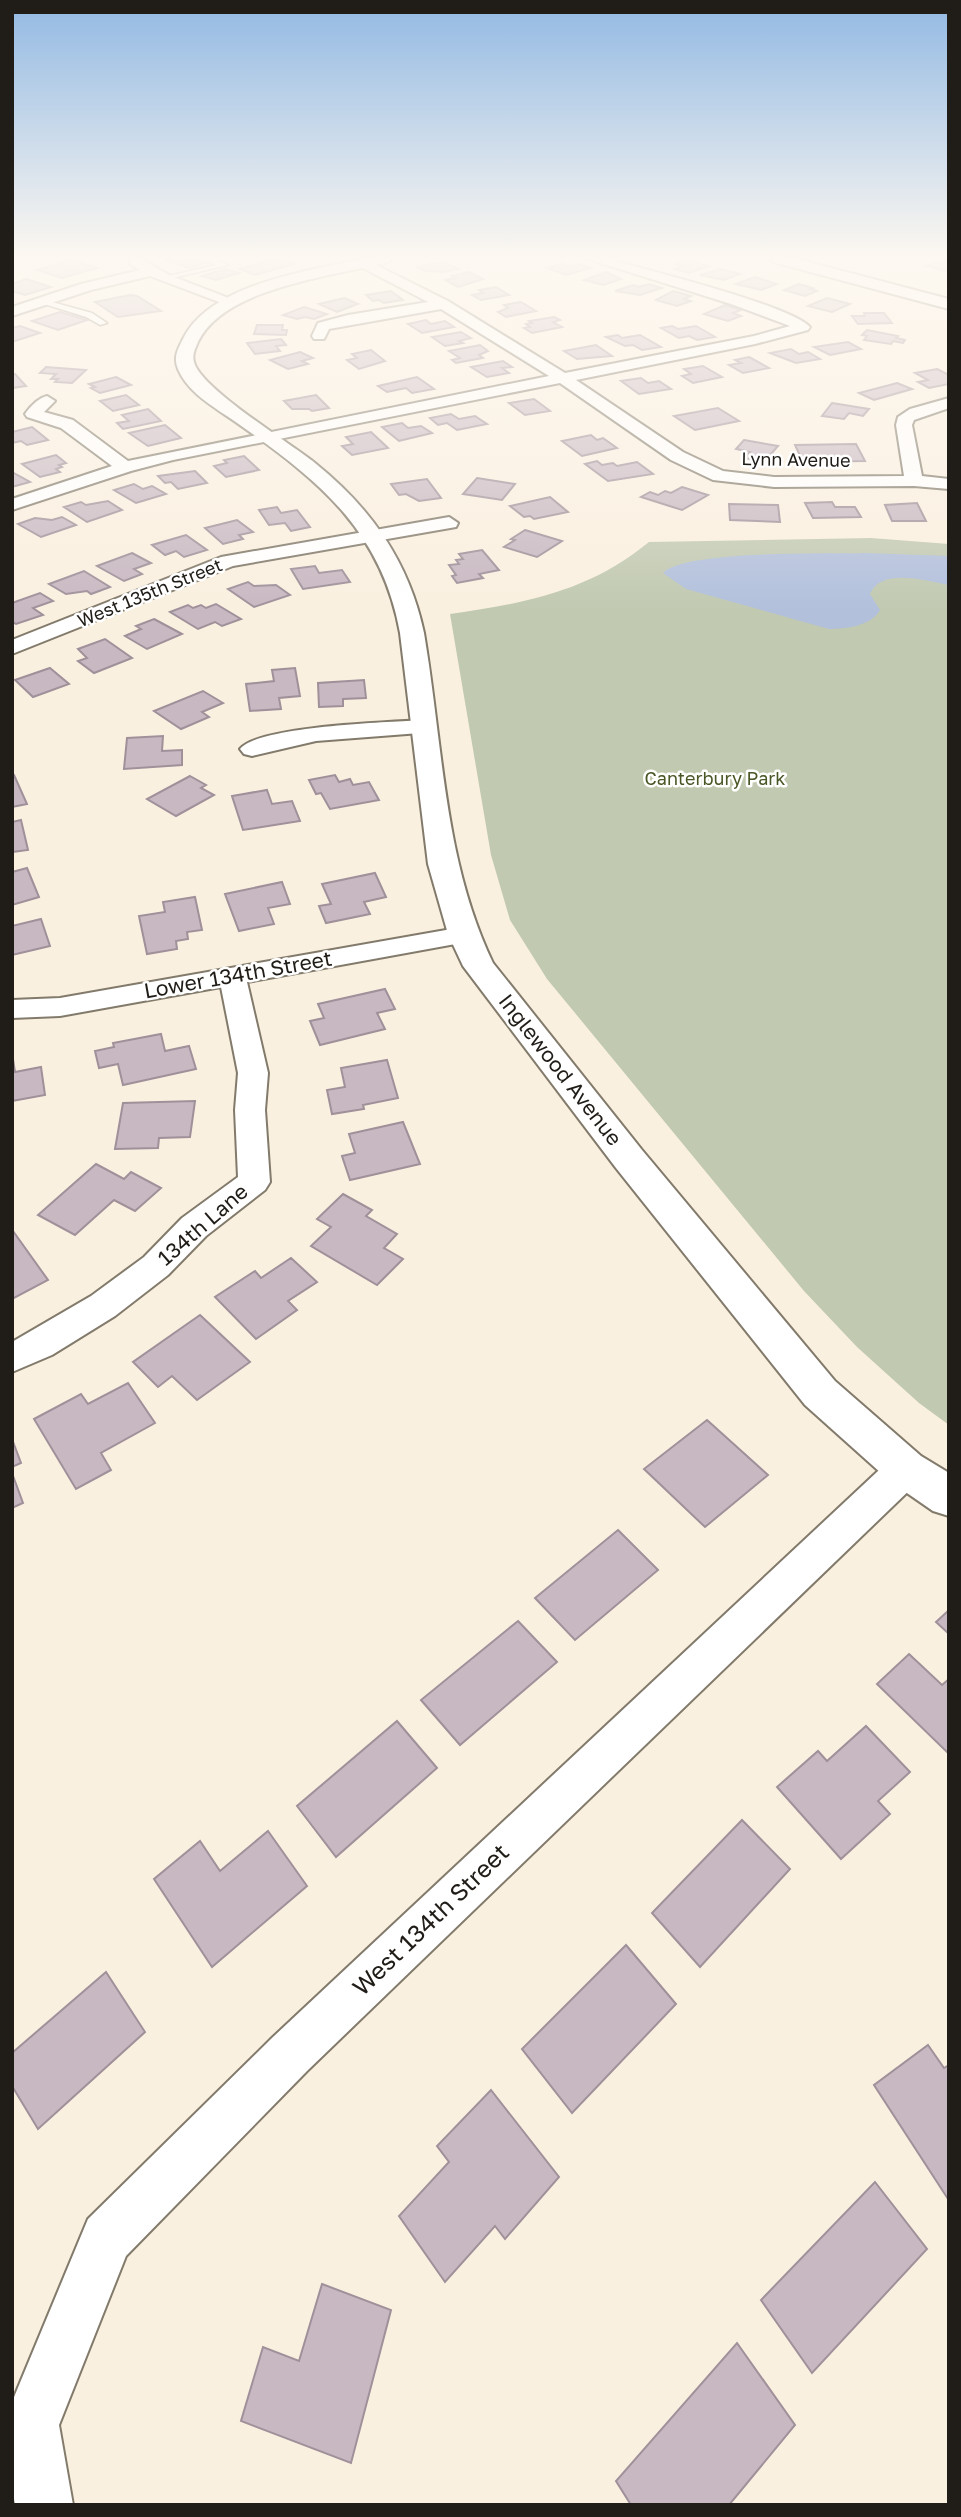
<svg xmlns="http://www.w3.org/2000/svg" width="961" height="2517" viewBox="0 0 961 2517" font-family="'Golos Text',sans-serif">
<rect width="100%" height="100%" fill="#faf0e0"/>
<!-- green -->
<path fill="#c1c9b1" d="M871,538L949,544V1425L919,1403L857,1347L804,1291L547,979L510,920L491,855L450,614C525,603 588,592 649,542Z"/>
<!-- water -->
<path fill="#b2c0dc" d="M866,553L949,556V585C927,581 881,567 870,594L880,610C871,626 846,629 829,629L686,589L663,573C685,550 829,554 866,553Z"/>
<!-- building -->
<g fill="#c8b8c2" stroke="#9f909a" stroke-width="2">
<path d="M193,259L205,263L190,268L165,260Z"/>
<path d="M276,259L294,264L255,275L240,269Z"/>
<path d="M72,260L97,268L62,278L37,270Z"/>
<path d="M687,260L709,266L689,273L675,269L683,266L675,264Z"/>
<path d="M940,261L949,263V272L927,266Z"/>
<path d="M442,262L459,269L443,272L425,271L417,267Z"/>
<path d="M562,264L570,267L580,264L591,268L566,275L547,268Z"/>
<path d="M225,269L239,273L216,280L202,276Z"/>
<path d="M721,269L740,274L724,280L700,275Z"/>
<path d="M469,272L483,279L458,287L445,280L456,278L452,276Z"/>
<path d="M606,272L621,279L603,285L584,280Z"/>
<path d="M755,277L777,284L761,290L736,284Z"/>
<path d="M26,279L51,287L25,295L12,291V284Z"/>
<path d="M649,284L662,288L640,295L615,291L633,285L639,287Z"/>
<path d="M799,284L813,288L810,289L817,291L805,296L784,290Z"/>
<path d="M496,287L509,295L481,300L472,295L483,293L479,290Z"/>
<path d="M391,291L403,300L384,303L379,300L373,301L366,295Z"/>
<path d="M673,291L691,296L684,299L691,301L677,306L656,300Z"/>
<path d="M130,295L137,296L161,311L118,317L95,302Z"/>
<path d="M344,298L358,304L337,312L319,304Z"/>
<path d="M827,298L850,304L832,312L808,306Z"/>
<path d="M521,302L536,311L506,317L498,312L508,308L504,305Z"/>
<path d="M725,305L741,310L733,313L741,316L728,321L704,314Z"/>
<path d="M304,307L327,314L314,319L305,317L297,319L283,315Z"/>
<path d="M60,312L87,320L58,330L32,321Z"/>
<path d="M864,313H884L892,323L858,324L852,316H865Z"/>
<path d="M554,317L560,320L553,322L562,327L532,333L524,328L530,327L526,324L532,323L529,321Z"/>
<path d="M426,320L431,324L445,321L454,327L422,333L408,324Z"/>
<path d="M257,325H283L282,330H287L286,335L254,334Z"/>
<path d="M20,326L40,333L12,342V328Z"/>
<path d="M672,326L678,329L696,326L715,337L697,340L689,336L679,338L661,328Z"/>
<path d="M867,330L898,336L896,338L905,340L903,343L893,341L891,344L864,340L867,336L862,335Z"/>
<path d="M461,332L471,338L459,341L463,343L445,346L432,337Z"/>
<path d="M618,335L622,338L640,335L661,347L642,350L633,345L625,346L606,337Z"/>
<path d="M281,339L286,345L276,346L280,351L255,354L247,343Z"/>
<path d="M848,342L861,349L830,355L814,347Z"/>
<path d="M480,345L488,351L479,355L483,358L456,363L452,360L460,358L449,351Z"/>
<path d="M596,345L612,356L577,359L564,351Z"/>
<path d="M791,349L799,354L808,352L820,359L796,363L770,353Z"/>
<path d="M371,350L385,361L359,369L347,360L357,358L352,354Z"/>
<path d="M300,352L313,358L302,361L308,364L288,369L270,360Z"/>
<path d="M749,357L769,368L743,373L729,365L741,363L735,360Z"/>
<path d="M503,361L512,367L502,368L509,373L487,377L471,367Z"/>
<path d="M703,366L722,377L693,383L682,376L691,374L684,369Z"/>
<path d="M46,367L86,370L72,383L55,382L58,379H51L56,374L40,373Z"/>
<path d="M937,369L949,375V384L929,388L918,382L928,380L915,373Z"/>
<path d="M15,374L26,386L12,388V375Z"/>
<path d="M116,377L131,385L100,393L91,388L95,387L89,384Z"/>
<path d="M417,377L434,389L412,393L406,388L387,392L378,386Z"/>
<path d="M641,378L648,383L659,381L671,389L639,394L621,381Z"/>
<path d="M897,383L912,389L874,400L859,393Z"/>
<path d="M126,395L139,405L113,411L100,401Z"/>
<path d="M316,395L329,408L312,411L309,409H292L284,401Z"/>
<path d="M534,399L550,411L525,415L509,403Z"/>
<path d="M832,403L869,409L863,416L849,413L844,419L822,416Z"/>
<path d="M718,408L739,421L695,430L674,416Z"/>
<path d="M148,409L161,421L123,429L117,423L129,421L122,415Z"/>
<path d="M451,414L459,419L475,416L487,424L457,430L447,423L438,425L430,418Z"/>
<path d="M402,423L408,428L421,426L432,433L399,441L382,427Z"/>
<path d="M165,425L181,438L148,446L129,433Z"/>
<path d="M32,427L48,440L27,445L21,441L12,443V432Z"/>
<path d="M371,432L388,448L352,455L342,446L353,444L346,437Z"/>
<path d="M591,435L597,440L603,438L617,448L582,456L562,441Z"/>
<path d="M744,440L778,446L771,454L775,455L769,462L744,458L750,452L736,449Z"/>
<path d="M856,444L865,461L803,462L795,445Z"/>
<path d="M56,455L66,463L59,465L62,467L56,469L60,472L40,477L22,464Z"/>
<path d="M244,456L259,470L226,477L214,466L227,463L224,460Z"/>
<path d="M597,461L602,465L613,463L617,466L637,462L653,474L608,481L585,464Z"/>
<path d="M195,471L207,483L178,489L171,482L165,483L158,476Z"/>
<path d="M12,472L30,482L12,487Z"/>
<path d="M477,478L515,484L502,500L463,494Z"/>
<path d="M427,479L441,498L419,501L406,494L399,495L391,484Z"/>
<path d="M134,484L143,489L152,486L166,494L136,503L114,490Z"/>
<path d="M682,487L708,495L682,510L641,497L650,492L658,495L665,491L671,493Z"/>
<path d="M550,497L568,512L534,519L530,516L524,517L510,506Z"/>
<path d="M108,501L122,510L87,522L64,507L81,502L86,505Z"/>
<path d="M832,502L835,507H855L861,517L813,518L805,503Z"/>
<path d="M917,503L926,521H892L885,505Z"/>
<path d="M729,504L778,505L780,522L730,520Z"/>
<path d="M277,507L281,513L297,510L310,527L291,531L285,523L269,525L259,510Z"/>
<path d="M62,517L76,525L41,537L18,524L35,518L52,520Z"/>
<path d="M237,520L253,532L239,535L243,539L223,544L205,528Z"/>
<path d="M525,530L562,541L537,557L504,547L515,540L511,539Z"/>
<path d="M186,535L207,550L184,557L176,551L165,555L152,545Z"/>
<path d="M482,550L499,570L479,574L483,578L457,583L452,576L456,575L449,565L459,564L456,560L463,559L459,554Z"/>
<path d="M132,553L151,563L134,569L142,574L124,581L97,566Z"/>
<path d="M315,566L319,573L342,570L350,582L303,589L291,569Z"/>
<path d="M84,571L110,587L91,594L87,591L66,594L49,584Z"/>
<path d="M248,582L254,586L276,585L290,595L254,607L228,589Z"/>
<path d="M40,593L53,601L33,608L43,615L16,624L12,622V603Z"/>
<path d="M216,604L241,619L222,626L215,622L198,629L170,612L188,605L193,608L201,605L206,608Z"/>
<path d="M154,619L182,634L147,649L125,636L141,629L136,626Z"/>
<path d="M105,639L132,658L94,673L78,661L87,658L78,649Z"/>
<path d="M50,668L69,684L33,697L15,680Z"/>
<path d="M295,668L300,696L279,698L281,709L250,711L246,684L274,681L272,670Z"/>
<path d="M364,680L366,698L343,699V706L319,707L318,683Z"/>
<path d="M203,691L223,703L202,712L209,717L181,729L154,711Z"/>
<path d="M163,736L162,751L182,750V765L124,769L127,738Z"/>
<path d="M14,775L27,804L12,807V776Z"/>
<path d="M335,775L339,782L350,779L353,785L369,782L379,800L330,809L321,793L316,794L309,780Z"/>
<path d="M190,776L206,785L201,788L214,795L176,816L147,799Z"/>
<path d="M267,790L272,804L292,801L300,821L243,830L232,796Z"/>
<path d="M21,820L28,850L12,852V822Z"/>
<path d="M27,868L39,897L12,905V872Z"/>
<path d="M375,873L386,897L364,902L370,914L326,923L319,906L331,904L322,884Z"/>
<path d="M282,882L290,904L268,908L274,924L239,931L225,894Z"/>
<path d="M195,897L202,930L187,932L188,939L176,941L177,949L147,954L139,916L165,912L163,902Z"/>
<path d="M41,919L50,946L12,955V926Z"/>
<path d="M385,989L395,1009L377,1013L385,1029L320,1045L310,1021L324,1018L318,1004Z"/>
<path d="M161,1034L165,1051L189,1046L196,1069L123,1085L118,1064L99,1068L95,1051L114,1047L113,1043Z"/>
<path d="M12,1053L15,1072L41,1067L45,1095L12,1101Z"/>
<path d="M387,1060L398,1098L363,1105L364,1109L332,1114L327,1090L345,1087L341,1068Z"/>
<path d="M195,1101L190,1137L159,1138L158,1148L115,1149L123,1103Z"/>
<path d="M403,1122L420,1164L350,1180L342,1156L355,1153L349,1134Z"/>
<path d="M96,1164L124,1179L131,1172L161,1188L135,1211L114,1200L75,1235L38,1215Z"/>
<path d="M343,1194L372,1210L366,1216L397,1234L384,1248L403,1259L377,1285L311,1246L331,1227L317,1219Z"/>
<path d="M13,1231L48,1280L14,1298L12,1295Z"/>
<path d="M291,1258L317,1282L288,1301L297,1310L256,1339L215,1297L255,1271L261,1278Z"/>
<path d="M200,1315L250,1362L197,1400L172,1376L158,1387L133,1362Z"/>
<path d="M128,1383L155,1423L101,1453L111,1470L76,1489L34,1419L81,1394L88,1404Z"/>
<path d="M707,1420L768,1475L705,1527L644,1469Z"/>
<path d="M12,1439L21,1463L12,1467Z"/>
<path d="M12,1473L23,1503L12,1508Z"/>
<path d="M618,1530L658,1570L575,1640L535,1598Z"/>
<path d="M949,1610V1634L936,1622Z"/>
<path d="M518,1621L557,1662L460,1745L421,1700Z"/>
<path d="M909,1654L942,1685L949,1679V1754L877,1684Z"/>
<path d="M397,1721L437,1768L336,1857L297,1806Z"/>
<path d="M866,1726L910,1772L878,1801L890,1814L841,1859L777,1787L818,1751L827,1761Z"/>
<path d="M742,1820L790,1869L700,1967L652,1913Z"/>
<path d="M268,1831L307,1886L212,1967L154,1879L200,1841L220,1871Z"/>
<path d="M626,1945L676,2004L572,2113L522,2049Z"/>
<path d="M106,1972L145,2032L38,2129L12,2086V2053Z"/>
<path d="M928,2045L944,2068L949,2065L948,2199L874,2085Z"/>
<path d="M491,2090L559,2177L505,2239L495,2226L445,2282L399,2216L449,2162L437,2146Z"/>
<path d="M875,2182L927,2249L812,2373L761,2300Z"/>
<path d="M322,2284L391,2310L351,2463L241,2421L263,2347L299,2361Z"/>
<path d="M737,2343L795,2425L729,2505H631L616,2481Z"/>
</g>
<g fill="none" stroke-linecap="round" stroke-linejoin="round">
<!-- service casing -->
<g stroke="#827a6b" stroke-width="3">
<g id="service">
<path d="M204,259H214L228,265L164,280L160,278L216,265Z"/>
<path d="M41,299L92,313L107,323L100,325L86,317L41,303Z"/>
</g>
</g>
<!-- minor casing -->
<g stroke="#827a6b" stroke-width="4">
<g id="minor">
<path d="M130,259H142L169,275L239,302L232,306L227,305L150,276L91,290L12,316V307L81,284L140,270L130,264Z"/>
<path d="M588,259H609C646,270 790,305 810,327L808,330L755,344L576,380L683,452L723,471L774,477L904,476L896,425L898,417L910,409L949,398V408L914,420L912,425L922,476L949,479V489L914,486L774,487L713,480L671,460L560,383L173,460L131,471L12,510V499L112,466L61,428L27,417L25,414C30,407 38,398 47,396L55,401L44,412L73,420L128,461L549,376L441,309L329,329L324,339H314L312,336L318,323L348,315L428,302L361,267V261L366,260L448,301L565,373L754,336L790,326L731,304Z"/>
<path d="M449,517L458,523L456,527L233,566L12,654V640L221,557Z"/>
<path d="M425,720L433,722L436,727L433,732L316,741L252,756L244,754L240,749C257,726 393,722 425,720Z"/>
<path d="M463,927L472,929L476,935L472,941L247,982L268,1073L265,1110L270,1182L265,1190L206,1236L168,1275L115,1316L52,1355L12,1372V1342L91,1296L144,1257L182,1218L238,1177L235,1110L238,1073L221,987L60,1016L12,1018V1000L60,998Z"/>
<path d="M906,1453L919,1457L925,1469L919,1481L307,2071L126,2256L59,2425L73,2505H15L12,2487V2402L88,2219L273,2037L893,1457Z"/>
</g>
</g>
<!-- tertiary casing -->
<g stroke="#827a6b" stroke-width="4">
<path id="tertiary" d="M362,259H391L388,262C335,276 224,287 198,342C195,349 192,354 194,362C200,388 290,443 315,463C371,508 409,562 424,633C443,744 443,859 493,963L642,1150L835,1381L921,1456L949,1473V1516L933,1511L891,1482L805,1405L616,1168L463,966L448,934L428,864L400,633C382,532 320,481 240,425C218,409 189,395 178,369C173,357 178,349 183,339C210,284 308,271 362,259Z"/>
</g>
<!-- secondary casing -->
<g stroke="#827a6b" stroke-width="4">
<path id="secondary" d="M770,259H797L949,299V309L773,262Z"/>
</g>
<!-- service -->
<use href="#service" fill="#fff" fill-rule="evenodd"/>
<!-- minor -->
<use href="#minor" fill="#fff" fill-rule="evenodd"/>
<!-- tertiary -->
<use href="#tertiary" fill="#fff" fill-rule="evenodd"/>
<!-- secondary -->
<use href="#secondary" fill="#fff" fill-rule="evenodd"/>
</g>
<!-- sky -->
<linearGradient id="sky" x2="0" y2="1"><stop stop-color="#92b9e3"/><stop offset="0.42" stop-color="#fdf8f1"/><stop offset="1" stop-color="#fdf8f1" stop-opacity="0"/></linearGradient>
<rect width="961" height="612" fill="url(#sky)"/>
<g text-anchor="middle" stroke-width="5" stroke-linejoin="round" paint-order="stroke">
<!-- far-street labels -->
<g font-size="18" fill="#201c17" stroke="#fff">
<text transform="translate(796 460) rotate(1)" y="6">Lynn Avenue</text>
<text transform="translate(150 593) rotate(-22)" y="6">West 135th Street</text>
</g>
<!-- far-park labels -->
<g font-size="18" fill="#495625" stroke="#fff">
<text x="715" y="785">Canterbury Park</text>
</g>
<!-- street labels -->
<g font-size="21" fill="#201c17" stroke="#fff">
<text transform="translate(238 975) rotate(-10)" y="7">Lower 134th Street</text>
<text transform="translate(560 1070) rotate(52)" y="7">Inglewood Avenue</text>
<text transform="translate(203 1225) rotate(-41)" y="7">134th Lane</text>
</g>
<!-- near-street labels -->
<g font-size="24" fill="#201c17" stroke="#fff">
<text transform="translate(431 1920) rotate(-44)" y="8">West 134th Street</text>
</g>
</g>
<!-- border -->
<rect width="961" height="2517" fill="none" stroke="#201c17" stroke-width="28"/>
</svg>
